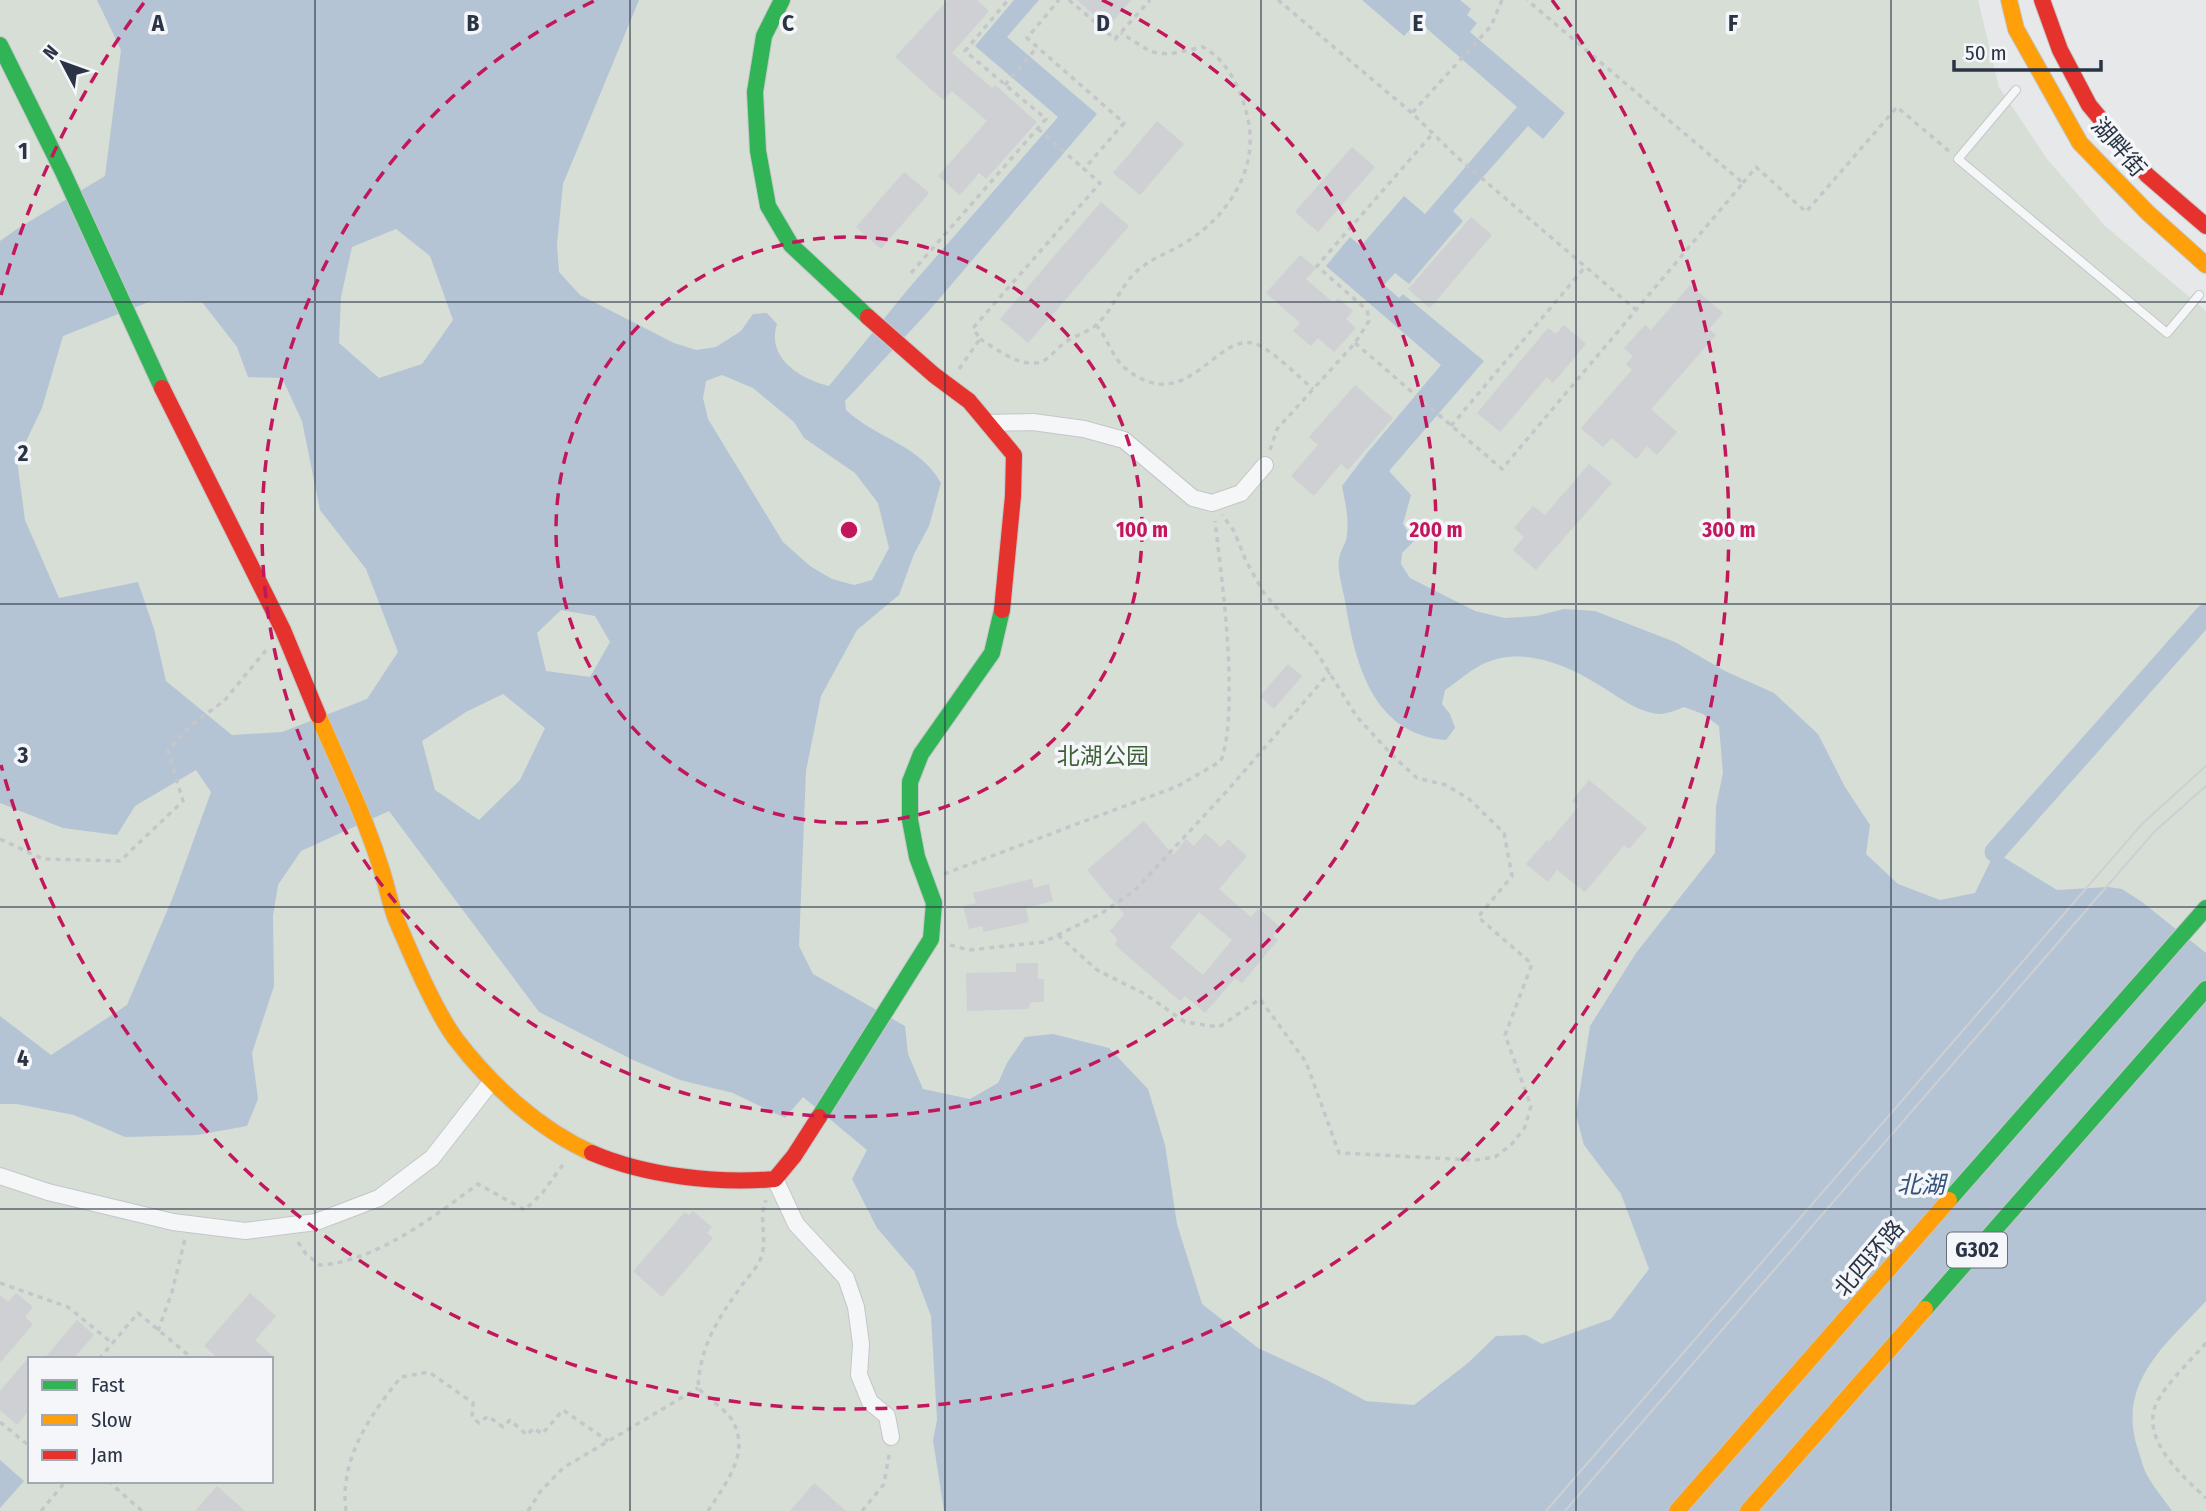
<svg xmlns="http://www.w3.org/2000/svg" width="2206" height="1511" viewBox="0 0 2206 1511" font-family="'Fira Sans Condensed','Noto Sans SC',sans-serif">
<rect width="100%" height="100%" fill="#e6e8ea"/>
<!-- green -->
<path fill="#d6ded6" fill-rule="evenodd" d="M0,0H1978L1999,87L2047,159L2105,226L2206,311V1511H0ZM30,1359H271V1481H30Z"/>
<!-- water -->
<g fill="#b4c4d5" fill-rule="evenodd">
<path d="M97,0H639L563,184L557,244L559,272L580,295L674,343L696,350L716,347L741,331L753,314L767,313L777,324C766,358 800,379 829,386L909,288L1058,117L975,46L1014,0H1039L1007,37L1097,114L928,312L845,401L846,410C876,438 920,445 941,483L929,526L914,554L899,595L857,630L821,696L806,771L799,946L813,974L905,1026L908,1054L923,1089L970,1099L998,1083L1007,1063L1025,1037L1053,1034L1109,1048L1148,1089L1165,1145L1177,1224L1202,1304L1258,1348L1325,1379L1366,1401L1414,1405L1468,1363L1496,1336L1526,1335L1542,1344L1611,1319L1649,1269L1621,1194L1584,1145L1576,1115L1590,1026L1636,953L1715,853L1716,806L1723,773L1719,726L1703,714L1684,707C1674,711 1663,716 1652,713C1633,709 1616,695 1599,685C1565,664 1520,645 1481,665C1469,671 1457,682 1445,690L1442,704L1450,714L1455,728L1446,740C1372,734 1355,663 1345,601C1343,589 1337,571 1339,559C1340,550 1347,543 1347,534C1349,518 1345,501 1342,486L1367,453L1441,365L1326,266L1350,237L1361,246L1404,196L1425,214L1517,107L1418,21L1404,36L1362,0H1460L1471,9L1467,15L1477,23L1470,32L1565,113L1543,139L1528,126L1453,211L1463,221L1409,284L1395,273L1384,285L1399,298L1403,294L1484,361L1389,471L1411,495L1403,524L1414,541L1402,553L1401,564L1410,578L1475,611L1505,618L1536,616L1564,609L1595,611L1675,642L1725,671L1774,693L1818,734L1845,787L1870,825L1866,854L1898,884L1940,900L1975,893L1995,852L2057,890L2108,887L2122,889L2142,902L2206,953V1301C2165,1346 2116,1382 2138,1450C2141,1458 2143,1468 2147,1475C2154,1488 2164,1499 2172,1511H944L933,1440L937,1420L931,1316L914,1271L877,1228L852,1179L867,1150L803,1097L785,1118L733,1093L680,1080L633,1060L539,1012L389,811L301,851L278,885L273,916L274,986L252,1053L258,1099L247,1126L197,1135L125,1137L74,1115L17,1104H0V1016L51,1055L127,1005L173,897L211,792L196,770L135,806L117,835L63,828L0,803V241L17,229L105,176L121,50ZM396,229L430,256L453,320L422,364L379,378L339,343L341,297L352,247ZM151,301L202,302L237,347L248,377L282,378L302,421L320,510L366,569L398,652L367,699L282,732L232,735L166,681L154,629L138,582L59,598L25,520L17,460L42,408L63,336ZM722,375L753,388L794,422L804,438L855,473L878,503L889,548L872,580L854,585L832,579L810,566L783,542L708,419L703,398L706,381ZM561,610L595,616L610,642L590,677L546,671L537,633ZM503,694L545,728L520,780L479,820L435,790L422,741L466,712Z"/>
<path d="M0,1460L24,1481L0,1508Z"/>
</g>
<g fill="none" stroke-linecap="round" stroke-linejoin="round">
<!-- canal -->
<path stroke="#b4c4d5" stroke-width="21" d="M1995,852L2206,614"/>
</g>
<!-- building -->
<g fill="#ced0d3" fill-rule="evenodd">
<path d="M948,0H977L989,11L952,53L992,88L995,85L1037,122L986,179L979,173L960,195L938,176L987,121L952,91L943,100L895,57Z"/>
<path d="M1077,0H1131L1108,27Z"/>
<path d="M1157,121L1184,144L1140,195L1113,173Z"/>
<path d="M1352,147L1375,167L1318,232L1295,212Z"/>
<path d="M904,172L929,193L881,249L856,227Z"/>
<path d="M1101,202L1129,226L1028,343L1000,319Z"/>
<path d="M1471,217L1492,235L1430,308L1408,289Z"/>
<path d="M1300,255L1316,268L1306,279L1334,303L1338,298L1353,311L1346,319L1356,328L1334,352L1318,338L1311,346L1293,331L1300,323L1266,293Z"/>
<path d="M1690,285L1723,313L1709,329L1716,335L1651,409L1677,432L1657,455L1647,446L1636,459L1612,438L1603,447L1581,428L1632,370L1626,364L1633,356L1624,348L1645,325L1651,330Z"/>
<path d="M1564,325L1586,344L1553,383L1547,377L1500,432L1477,413L1548,328L1556,334Z"/>
<path d="M1355,385L1393,418L1348,470L1341,464L1314,496L1291,476L1318,445L1309,437Z"/>
<path d="M1589,464L1612,483L1536,570L1513,550L1524,537L1514,528L1533,506L1545,515Z"/>
<path d="M1288,664L1302,676L1274,709L1260,696Z"/>
<path d="M1589,780L1647,828L1629,849L1624,845L1585,892L1557,870L1548,882L1526,864L1547,840L1549,842L1579,806L1572,801Z"/>
<path d="M1144,821L1173,855L1186,839L1194,846L1205,833L1221,847L1228,839L1247,856L1219,889L1251,917L1258,908L1280,927L1273,936L1278,940L1242,983L1235,978L1205,1013L1185,996L1180,1001L1115,945L1117,938L1110,931L1124,914L1087,870ZM1199,912L1232,940L1203,975L1170,947Z"/>
<path d="M1032,879L1034,888L1049,884L1053,901L1026,908L1029,922L984,932L982,926L969,929L963,906L976,903L973,893Z"/>
<path d="M1016,963H1038V979H1044V1002H1031L1028,1009L967,1011L966,973L1016,972Z"/>
<path d="M693,1211L712,1227L707,1233L713,1238L662,1297L633,1271L685,1212L689,1215Z"/>
<path d="M16,1293L33,1307L25,1317L33,1324L0,1363V1295L8,1302Z"/>
<path d="M250,1293L276,1316L255,1340L276,1359H219L204,1346Z"/>
<path d="M77,1320L94,1335L73,1359H44Z"/>
<path d="M30,1356V1409L17,1425L0,1410V1391Z"/>
<path d="M814,1483L846,1511H790Z"/>
<path d="M217,1486L245,1511H195Z"/>
</g>
<g fill="none" stroke-linecap="round" stroke-linejoin="round">
<!-- lane casing -->
<g stroke="#c4c6c8" stroke-width="10">
<path id="lane" d="M2016,90L1958,159L2167,333L2199,295"/>
</g>
<!-- street casing -->
<g stroke="#c4c6c8" stroke-width="18">
<g id="street">
<path d="M988,423L1033,422L1084,429L1124,440L1193,498L1212,503L1241,493L1265,465"/>
<path d="M0,1176L48,1192L173,1222L245,1231L316,1222L379,1198L432,1158L492,1081"/>
<path d="M775,1179L796,1224L846,1278L856,1307L861,1344L859,1375L870,1402L887,1416L891,1437"/>
</g>
</g>
<!-- fast casing -->
<g stroke="#c4c6c8" stroke-width="18">
<g id="fast">
<path d="M782,0L764,36L755,92L758,151L768,206L791,245L868,317"/>
<path d="M0,45L63,172L162,388"/>
<path d="M819,1117L931,939L934,903L917,857L910,820V782L921,754L992,653L1002,610"/>
<path d="M1949,1200L2206,908"/>
<path d="M1925,1309L2206,989"/>
</g>
</g>
<!-- slow casing -->
<g stroke="#c4c6c8" stroke-width="18">
<g id="slow">
<path d="M2009,0L2016,29L2080,143L2148,213L2206,265"/>
<path d="M318,715C339,764 363,812 379,862C386,881 389,901 396,919C411,954 433,1007 455,1038C490,1084 538,1129 592,1153"/>
<path d="M1677,1511L1949,1200"/>
<path d="M1748,1511L1925,1309"/>
</g>
</g>
<!-- jam casing -->
<g stroke="#c4c6c8" stroke-width="18">
<g id="jam">
<path d="M2042,0L2060,50L2089,105L2147,175L2206,226"/>
<path d="M868,317L934,375L969,401L1014,455L1013,496L1002,610"/>
<path d="M162,388L283,630L318,715"/>
<path d="M592,1153C646,1176 717,1184 775,1179L794,1156L819,1117"/>
</g>
</g>
<!-- path -->
<g stroke="#c5c6ca" stroke-width="3.5" stroke-dasharray="5 5" stroke-linecap="butt">
<path d="M1069,0L1115,39L1150,0"/>
<path d="M1278,0L1412,113"/>
<path d="M1502,0L1491,26L1412,113L1457,157L1635,309"/>
<path d="M1005,85L1037,47"/>
<path d="M1038,129L1084,169"/>
<path d="M1743,183L1756,167L1806,212L1897,107L1950,152"/>
<path d="M911,273L1046,119L965,51L1008,0"/>
<path d="M1096,325C1108,338 1112,358 1126,369C1187,417 1214,335 1253,343C1268,346 1300,378 1313,389"/>
<path d="M980,339C997,349 1022,370 1043,361C1050,358 1056,349 1063,344C1073,336 1086,333 1095,326C1113,311 1120,286 1137,271C1150,259 1168,253 1183,244C1230,216 1262,165 1246,111C1239,85 1226,60 1203,47L1170,54L1151,52L1121,33"/>
<path d="M1355,343L1502,469L1743,183L1527,0"/>
<path d="M959,369L980,339L973,328L1100,183L1084,169L1124,123L1027,38L1059,0"/>
<path d="M1451,426L1585,267"/>
<path d="M1270,450L1277,429L1355,343L1369,321L1367,310L1317,266L1434,132"/>
<path d="M0,839L43,859L120,861L183,801L168,751L191,725L224,701L267,649"/>
<path d="M944,874L1178,786L1221,761C1230,734 1229,705 1229,676C1228,624 1221,573 1215,521"/>
<path d="M1058,935L1097,970L1145,994L1185,1022L1219,1027L1260,999L1306,1062L1339,1153L1476,1160L1495,1157L1511,1145L1525,1127L1531,1106L1505,1035L1532,964L1478,917L1512,876L1504,833L1469,799L1446,785L1417,778L1393,756L1357,717L1314,648L1286,619L1264,593L1246,561L1234,531L1222,515"/>
<path d="M950,945L969,950L1044,942L1102,913L1134,891L1227,791L1330,672"/>
<path d="M298,1242L306,1254L320,1265C375,1262 435,1216 478,1184L525,1210L543,1192L565,1162"/>
<path d="M0,1283L68,1307L112,1343"/>
<path d="M158,1331L172,1292L185,1239"/>
<path d="M2206,1343C2192,1359 2166,1384 2157,1402C2139,1438 2182,1476 2206,1498"/>
<path d="M99,1359L138,1313L193,1359"/>
<path d="M0,1422L27,1444"/>
<path d="M108,1481L142,1511"/>
<path d="M41,1511L66,1481"/>
<path d="M346,1511C339,1460 370,1415 401,1377L429,1372L473,1403L472,1417L479,1423L488,1416L503,1427L510,1420L527,1435L534,1428L542,1434L563,1410L608,1441"/>
<path d="M528,1511L540,1492L563,1468L698,1388"/>
<path d="M708,1511C726,1483 753,1450 730,1417C722,1407 707,1398 698,1388C700,1345 718,1319 742,1285C748,1277 757,1268 761,1258C768,1239 758,1219 766,1200"/>
<path d="M862,1511L884,1484L889,1455"/>
</g>
<!-- lane -->
<use href="#lane" stroke="#f5f6f7" stroke-width="8"/>
<!-- street -->
<use href="#street" stroke="#f5f6f7" stroke-width="16"/>
<!-- fast -->
<use href="#fast" stroke="#30b455" stroke-width="16"/>
<!-- slow -->
<use href="#slow" stroke="#ff9f0a" stroke-width="16"/>
<!-- jam -->
<use href="#jam" stroke="#e5322d" stroke-width="16"/>
<!-- tram -->
<g stroke="#cecfd2" stroke-width="2">
<path d="M1546,1511L2142,824L2206,766"/>
<path d="M1565,1511L2154,832L2206,786"/>
</g>
</g>
<!-- grid -->
<path fill="none" stroke="#2b3445" stroke-width="2" stroke-opacity="0.55" d="M315,0V1511M630,0V1511M945,0V1511M1261,0V1511M1576,0V1511M1891,0V1511M0,302H2206M0,604H2206M0,907H2206M0,1209H2206"/>
<!-- distance rings -->
<g fill="none" stroke="#c2185b" stroke-width="3.5" stroke-dasharray="12 9">
<circle cx="849" cy="530" r="293"/>
<path d="M1102 0A587 587 0 1 1 596 0"/>
<path d="M1 295A880 880 0 0 1 146 0M1552 0A880 880 0 1 1 1 765"/>
</g>
<g text-anchor="middle" stroke-width="7" stroke-linejoin="round" paint-order="stroke">
<!-- shield labels -->
<rect fill="#f4f6f9" stroke="#676e7b" stroke-width="2" x="1947" y="1232.5" width="60" height="35" rx="5"/>
<g font-size="21" font-weight="bold" fill="#2b3445">
<text x="1977" y="1257">G302</text>
</g>
<!-- street labels -->
<g font-size="23" fill="#2b3445" stroke="#f4f6f9">
<text transform="translate(2119 147) rotate(49)" y="8">湖畔街</text>
<text transform="translate(1869 1258) rotate(-49)" y="8">北四环路</text>
</g>
<!-- park labels -->
<g font-size="23" fill="#3f6138" stroke="#f4f6f9">
<text x="1103" y="764">北湖公园</text>
</g>
<!-- water labels -->
<g font-size="24" font-style="italic" fill="#34527a" stroke="#f4f6f9">
<text x="1921" y="1193">北湖</text>
</g>
</g>
<g font-size="23" text-anchor="middle" font-weight="bold" fill="#2b3445" stroke="#f4f6f9" stroke-width="7" stroke-linejoin="round" paint-order="stroke">
<text x="158" y="31">A</text>
<text x="473" y="31">B</text>
<text x="788" y="31">C</text>
<text x="1103" y="31">D</text>
<text x="1418" y="31">E</text>
<text x="1733" y="31">F</text>
<text x="23" y="159">1</text>
<text x="23" y="461">2</text>
<text x="23" y="763">3</text>
<text x="23" y="1066">4</text>
</g>
<circle cx="849" cy="530" r="10" fill="#c2185b" stroke="#f4f6f9" stroke-width="3.5"/>
<g font-size="21" text-anchor="middle" font-weight="bold" fill="#c2185b" stroke="#f4f6f9" stroke-width="7" stroke-linejoin="round" paint-order="stroke">
<text x="1142" y="537">100 m</text>
<text x="1436" y="537">200 m</text>
<text x="1729" y="537">300 m</text>
</g>
<!-- legend -->
<rect x="28" y="1357" width="245" height="126" fill="#f4f6f9" stroke="#a4a8b1" stroke-width="2"/>
<rect x="42" y="1380" width="35" height="10" fill="#30b455" stroke="#a4a8b1" stroke-width="2"/>
<text x="91" y="1392" font-size="21" fill="#2b3445">Fast</text>
<rect x="42" y="1415" width="35" height="10" fill="#ff9f0a" stroke="#a4a8b1" stroke-width="2"/>
<text x="91" y="1427" font-size="21" fill="#2b3445">Slow</text>
<rect x="42" y="1450" width="35" height="10" fill="#e5322d" stroke="#a4a8b1" stroke-width="2"/>
<text x="91" y="1462" font-size="21" fill="#2b3445">Jam</text>
<!-- north arrow -->
<g transform="translate(63 63) rotate(311)" stroke="#f4f6f9" stroke-width="5" paint-order="stroke">
<path d="M0-5L12 26L0 18L-12 26Z" fill="#2b3445"/>
<text y="-10" font-size="19" font-weight="bold" text-anchor="middle" fill="#2b3445">N</text>
</g>
<!-- scale -->
<path d="M1954 60v10h147v-10" fill="none" stroke="#2b3445" stroke-width="3.5"/>
<text x="1965" y="60" font-size="21" fill="#2b3445" stroke="#f4f6f9" stroke-width="5" paint-order="stroke">50 m</text>
</svg>
